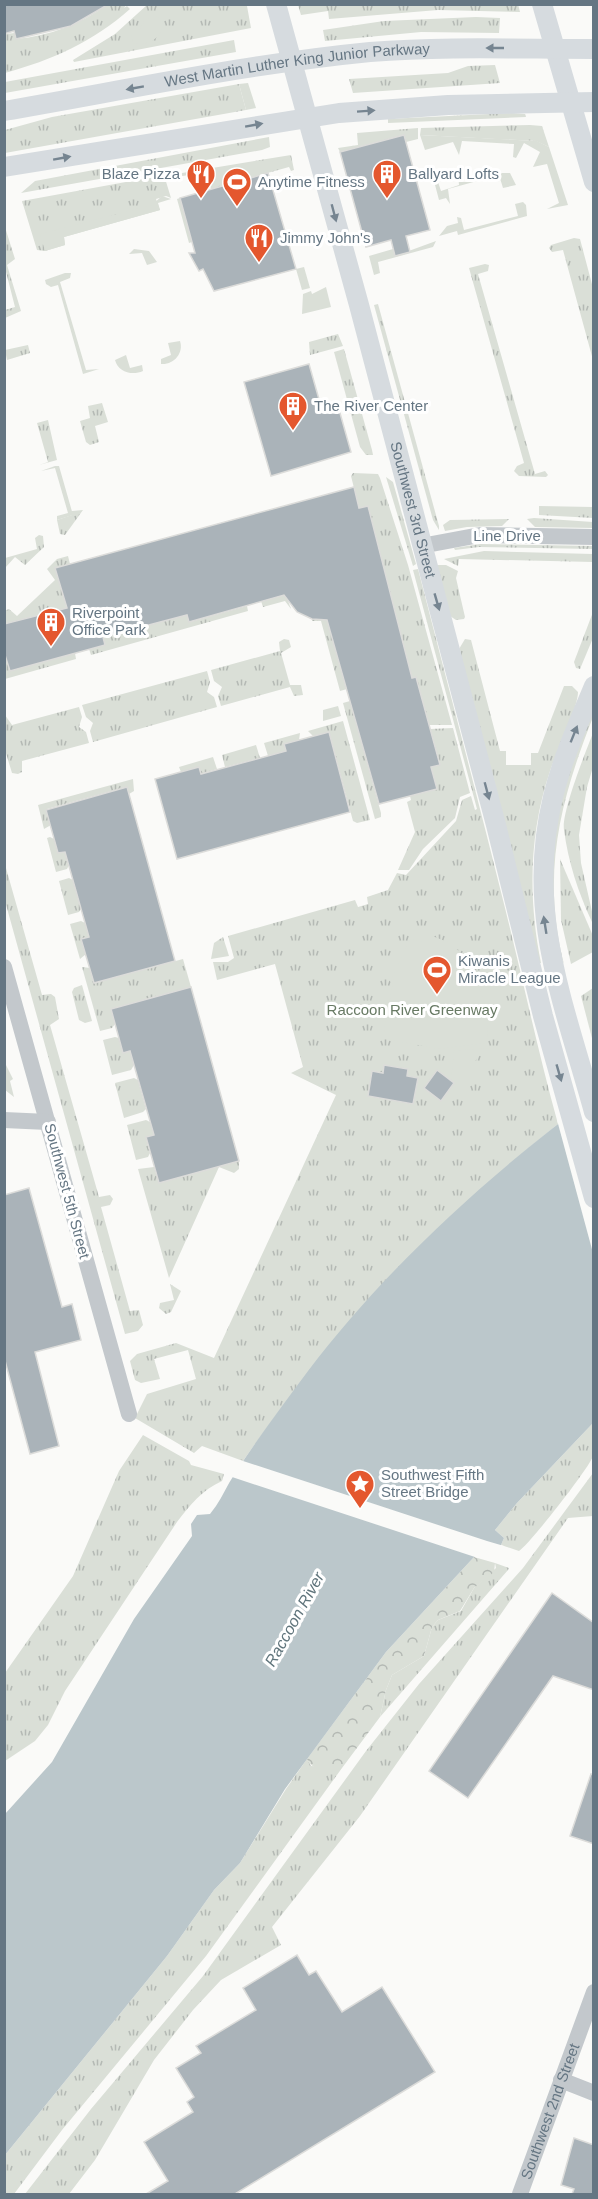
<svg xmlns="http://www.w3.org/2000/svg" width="598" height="2199" viewBox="0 0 598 2199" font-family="Arial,sans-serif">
<defs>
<pattern id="grass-tufts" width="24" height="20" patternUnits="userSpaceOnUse" patternTransform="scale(1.5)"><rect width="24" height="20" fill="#dadfd7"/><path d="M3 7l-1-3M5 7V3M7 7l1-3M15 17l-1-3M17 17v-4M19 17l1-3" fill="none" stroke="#b4b9b4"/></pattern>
<pattern id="forest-crowns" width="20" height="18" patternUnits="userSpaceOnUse" patternTransform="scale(1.5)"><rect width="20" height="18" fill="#dadfd7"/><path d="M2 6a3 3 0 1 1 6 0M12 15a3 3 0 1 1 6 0" fill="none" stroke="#b4b9b4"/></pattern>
</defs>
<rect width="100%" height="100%" fill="#fafaf8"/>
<!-- grass -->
<g fill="url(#grass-tufts)">
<path d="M518,4L520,12L438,10L329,19L328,11L301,15L298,5Z"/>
<path d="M107,5H126L124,8L127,6L130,9C93,42 52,60 5,73V34L15,33L16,39C50,36 80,24 107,5Z"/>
<path d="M147,5H249L247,6L251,28L74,62L73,60L115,34Z"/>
<path d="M476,17L500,18L499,33L421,32L325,41L323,30L384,21Z"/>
<path d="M234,40L236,52L5,93V82Z"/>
<path d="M495,65L500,83L353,93L349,79L448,73L468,66Z"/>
<path d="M239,84L246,110L5,153V130L52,117Z"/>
<path d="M512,113L525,114L526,117L388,123V119Z"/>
<path d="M530,125L542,126L549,147L536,141L420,135L421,128Z"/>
<path d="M418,128V139L406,142L403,135L340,152L338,148L358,145L357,133Z"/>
<path d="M269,137L270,147L262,150L21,193L35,181Z"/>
<path d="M291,155L294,170L291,171L289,167L211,189L206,172L171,178L170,175Z"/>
<path d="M164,175L171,198L166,196L156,199L160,210L64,237L65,245L45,251L37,250L22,201Z"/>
<path d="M4,224L15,259L7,265L21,311L5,318V310L15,307L5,268Z"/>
<path d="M574,238L580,239L593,288V360L563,250L552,252L549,248L551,245Z"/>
<path d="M485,264L489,265L488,271L478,274L535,474L545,471L548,475L546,477L519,476L514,471L517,466L524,463L469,268Z"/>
<path d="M378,304L439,526V530L433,520L374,305Z"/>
<path d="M338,334L343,346L310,355L309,342Z"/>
<path d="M28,345L30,353L7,360L5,350Z"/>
<path d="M344,349L372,450L373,455H366L360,447L334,352Z"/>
<path d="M102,403L108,422L95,426L99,442L90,445L86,442L80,421L90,418L88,406Z"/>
<path d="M48,420L57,460L39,465L48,462L37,423Z"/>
<path d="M353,473L378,474L380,478L408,565L452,725H429L416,678H412L368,506L359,508L351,476Z"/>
<path d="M386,477L393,482L416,564L413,566Z"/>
<path d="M539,506L593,507V518L539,515Z"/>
<path d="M83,510L65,535L60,534L57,520L72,515V511Z"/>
<path d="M534,518L593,522V528L535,527L527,519Z"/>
<path d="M509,519L502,526L467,527L445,531L443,525L450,520Z"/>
<path d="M39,535L43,536L44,547L25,565L15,557L5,568V558L37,549L35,538Z"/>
<path d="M480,544L594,546L593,549L479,547L455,550L454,548Z"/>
<path d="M484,551L593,554V562L459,559L458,566L444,559Z"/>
<path d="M68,556L70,564L55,568L67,608L5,624L4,611L9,609L17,616L55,580L47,569L57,559Z"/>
<path d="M436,565H446L458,571L456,578L465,617L464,619L456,620L450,616Z"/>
<path d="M418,569C447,682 477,795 505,908C523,980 538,1052 558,1124C433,1225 335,1329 243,1461L202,1446L194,1453L135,1418L147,1394L196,1379L188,1350L154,1359L160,1379L141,1383L135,1380L130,1361L137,1354L176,1343L214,1358L336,1095L291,1073L303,1067L275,964L217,980L213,962H228L234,958L228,936L355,900L358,907L368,904L367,897L388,890L397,873L406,875L456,821L462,800L471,796L475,810L477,809L413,570Z"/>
<path d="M286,595L291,609L285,601L263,607L261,601Z"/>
<path d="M247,606L248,611L91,655L89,649L103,637L187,615L190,622Z"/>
<path d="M593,612V638L580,669L576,668L574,662Z"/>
<path d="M312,618H327L347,689L340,691L321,621H312Z"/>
<path d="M284,639L289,640L291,647L281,653L290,685H301L303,695L294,696L290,687L221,706L218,696L222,687L214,681L211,670L280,651L279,642Z"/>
<path d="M465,639L471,640L500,751H506V765H531V753H538L564,686H572L578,692C578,708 556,753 550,771C529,834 528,898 541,963H538L459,649Z"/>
<path d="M4,652L75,653L76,659L5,679Z"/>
<path d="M207,671L210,682L207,692L214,697L217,707L93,742L90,731L93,723L86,717L82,705Z"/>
<path d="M350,701L381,813V817L375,819L343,703Z"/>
<path d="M338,706L341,716L323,721V710Z"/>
<path d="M79,707L82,717L79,727L86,732L89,743L22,761V772L18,774L12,773L5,750V715L12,725Z"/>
<path d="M593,709V717C560,801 541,874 564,964C548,930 549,855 557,818C565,780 579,744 593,709Z"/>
<path d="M343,721L370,820L357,823L353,821L329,732L313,736L308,731Z"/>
<path d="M453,728L470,793L460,797L455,818L423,849L409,870H398L415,832L407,802L411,800L410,796L437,789L431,767L440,764L430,729Z"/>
<path d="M300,733L299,740L285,744L286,751L268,756L264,743Z"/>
<path d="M593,733V767L587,787L579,835L581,863L593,916L592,922C578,892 568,861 564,830C561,813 586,751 593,733Z"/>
<path d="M256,745L260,758L225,767L222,755Z"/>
<path d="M213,757L217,769L201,774L181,772L179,767Z"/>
<path d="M133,779L134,791L129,794L126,787L47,809L51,825L44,829L38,805Z"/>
<path d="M50,837L54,839L59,853L65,852L69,865L67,869L56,872L47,838Z"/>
<path d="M560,859L593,936V952L571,964L561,920Z"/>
<path d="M4,861L42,995L51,994L55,997L59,1019L50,1025L99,1197L110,1195L113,1199L110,1205L101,1207L130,1311L139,1310L143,1325L138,1331L125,1334L5,901Z"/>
<path d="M69,878L73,880L81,909L79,912L68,915L59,881Z"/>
<path d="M81,921L85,923L89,937L82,939L86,954L80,959L70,924Z"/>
<path d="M223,937L229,956L211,959L214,943Z"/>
<path d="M183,959L191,987L111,1009L115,1024L112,1028L100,1031L82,967L90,968L94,983Z"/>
<path d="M82,985L92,1021L85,1023L79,1020L72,992L74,988Z"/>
<path d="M593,988V1042L581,996Z"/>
<path d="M115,1037L119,1038L123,1053L130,1051L134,1065L131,1070L112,1075L103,1040Z"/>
<path d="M134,1078L138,1080L146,1109L143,1112L124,1118L115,1083Z"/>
<path d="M146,1120L150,1122L154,1135L146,1138L150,1153L148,1157L136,1160L127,1125Z"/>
<path d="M239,1161V1169L234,1173L219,1167L169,1278L138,1169L154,1167L159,1183Z"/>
<path d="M170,1284L181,1291L171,1312L166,1314L159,1308L160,1303L174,1300Z"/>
<path d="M593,1423C593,1433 596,1447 593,1456C590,1467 529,1545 519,1551L501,1545L504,1538L495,1530L517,1503Z"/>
<path d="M143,1435L189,1461L191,1465L224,1474L222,1481C202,1490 190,1505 177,1522L65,1691L48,1725L35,1741L5,1761V1673L73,1576L119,1471Z"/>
<path d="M593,1473V1516L568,1518L360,1816L272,1927L281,1945L221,1980L193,2010L154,2060L95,2160L69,2194H25L91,2109L203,1976L366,1751L419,1684L523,1568Z"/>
<path d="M495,1563L509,1568L508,1570L380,1717L386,1690L392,1675L424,1656L432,1627L438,1620L461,1611L474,1588L496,1568Z"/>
<path d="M307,1759L311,1766L342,1768L206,1956L62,2130L14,2194H5V2155L167,1956L214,1890L240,1863L286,1789Z"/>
</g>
<!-- forest -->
<path fill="url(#forest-crowns)" d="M474,1557L495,1563L494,1572L474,1588L460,1611L438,1620L432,1627L424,1656L392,1675L386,1690L380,1717L342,1768C328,1770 314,1773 307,1759L386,1652Z"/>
<!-- garden -->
<g fill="#dadfd7">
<path d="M158,16L163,23C162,38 148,47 133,43L131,36L139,30L145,20Z"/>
<path d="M248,83L256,108L246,110L239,84Z"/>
<path d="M420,135L537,141L549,147L568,205L547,209L559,203L547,164L533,167L540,152L524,143L516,158L513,157L514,144L462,141L459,155L453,142L425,150Z"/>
<path d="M458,173H461V182H473L474,173H510L516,185L503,188L499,175L448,189L450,204L446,198L439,200L434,181H426L437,179L441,191L459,185Z"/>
<path d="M162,196L171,199L158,203L160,210L64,237L65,245L45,251L40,234L152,205Z"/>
<path d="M180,198L192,242L189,243L177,199Z"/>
<path d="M523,202L526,205L527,216L458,235L457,231L439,236L447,226L458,223L457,217L461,218L464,230L518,216L515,204Z"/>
<path d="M436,241L433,247L378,262L380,273L374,275L369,256L393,249L395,256Z"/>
<path d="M134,249L149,251L157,262L147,265L142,253L129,254Z"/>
<path d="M304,267L310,288L302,290L296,269Z"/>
<path d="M65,273H71L70,278L60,282L86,370L99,369L83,374L58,285L51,287L46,284L45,280Z"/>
<path d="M326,287L331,307L302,314L303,294L311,291L312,294Z"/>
<path d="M180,341C184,353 174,365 161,364V359L171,355L168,343Z"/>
<path d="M126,355L130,368L142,365L143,371C132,376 118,372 115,360Z"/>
<path d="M55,466H59L73,515L57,520V516L68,513L55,468L41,471Z"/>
<path d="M430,935L450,943L474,965L471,975C486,996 490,1018 487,1043L439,1049L391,1040L384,1031L393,983L390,982L410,939L426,942Z"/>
<path d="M486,1048L456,1084L451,1080L454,1051Z"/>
<path d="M4,1061L13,1079L10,1081L14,1097L5,1090Z"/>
</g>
<!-- water -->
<path fill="#bbc7cb" d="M593,1097V1423L517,1503L495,1530L504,1538L501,1545L487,1547L474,1557L386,1652L285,1789L240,1863L214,1890L167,1956L5,2155V1814L52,1762L134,1619L192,1536L191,1524L197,1515L210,1514L216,1506C223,1496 227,1485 234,1475C257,1439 283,1405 308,1371C388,1266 488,1176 593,1097Z"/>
<!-- pier -->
<g fill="#fafaf8">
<path d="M594,1094L593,1253L557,1120Z"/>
<path d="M240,1460L487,1541L504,1546L488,1549L478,1558L229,1476Z"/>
</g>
<!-- building -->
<g fill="#aab3b9" stroke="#dcdcda" stroke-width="1.5">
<path d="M4,4H109L71,26L16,39L14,31L4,34Z"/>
<path d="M404,135L430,230L406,236L410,252L395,256L391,240L366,247L340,152Z"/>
<path d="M268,173L296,269L214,291L203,269L199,271L189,253H195L180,198Z"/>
<path d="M309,364L322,410L338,406L351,452L271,476L244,382Z"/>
<path d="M354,487L359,508L368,506L412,678L416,677L440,765L431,767L437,789L379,804L327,620L312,619L297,612L284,595L189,622L187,615L103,637L105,645L10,671L4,652V624L67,608L55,568Z"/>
<path d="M329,732L350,812L177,859L155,779L199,767L201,774L264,757L286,751L284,744Z"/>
<path d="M127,787L175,961L94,983L81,939L89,937L65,852L58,853L46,810Z"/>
<path d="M191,987L239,1161L159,1183L146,1137L154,1135L130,1051L123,1053L111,1009Z"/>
<path d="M384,1065L408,1069L407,1076L418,1078L413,1104L368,1096L372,1071L383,1073Z"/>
<path d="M437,1070L454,1083L441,1101L424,1088Z"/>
<path d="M29,1188L62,1307L72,1304L81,1340L35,1352L59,1446L30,1454L4,1357V1195Z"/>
<path d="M552,1593L594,1623V1690L553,1676L468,1798L429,1771Z"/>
<path d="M591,1774L594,1775V1844L570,1836Z"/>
<path d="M297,1955L309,1975L316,1971L342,2012L382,1987L435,2072L235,2194H146L168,2181L144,2142L193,2112L187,2102L194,2097L176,2068L201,2053L196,2046L256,2010L243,1988Z"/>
<path d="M574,2138L594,2145V2194H572L574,2189L561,2185Z"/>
</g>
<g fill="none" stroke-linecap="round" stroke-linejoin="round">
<!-- minor -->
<g stroke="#c3c8cc" stroke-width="16">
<path d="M421,546L480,535L594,537"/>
<path d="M4,967L129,1414"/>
<path d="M4,1120L48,1122"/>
<path d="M561,2080L594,2093"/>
<path id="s1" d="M520,2194L594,1992"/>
</g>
<!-- major -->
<g stroke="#d6dbdf" stroke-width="20">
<path id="s2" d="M276,4L359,305L496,825L543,1016L594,1198"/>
<path d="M542,4L594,182"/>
<path id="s3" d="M4,111C126,90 247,64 370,52C444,46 519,49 594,49"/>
<path d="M4,167L339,113L448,105L594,102"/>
<path d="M594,686C579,722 562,759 553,797C525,912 564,1003 594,1112"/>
</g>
</g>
<!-- one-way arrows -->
<defs><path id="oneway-solid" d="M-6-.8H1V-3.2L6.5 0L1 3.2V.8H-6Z" transform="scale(1.5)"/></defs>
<g fill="#768591">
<use href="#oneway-solid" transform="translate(495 48) rotate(180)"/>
<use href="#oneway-solid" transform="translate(135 88) rotate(170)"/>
<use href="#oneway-solid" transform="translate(366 111) rotate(-4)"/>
<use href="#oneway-solid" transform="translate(254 125) rotate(-10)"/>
<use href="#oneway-solid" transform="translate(62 158) rotate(-10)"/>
<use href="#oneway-solid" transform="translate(334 213) rotate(75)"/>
<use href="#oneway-solid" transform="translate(437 602) rotate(74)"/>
<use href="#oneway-solid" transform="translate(574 734) rotate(-68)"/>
<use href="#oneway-solid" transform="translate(487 791) rotate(75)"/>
<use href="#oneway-solid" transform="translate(545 925) rotate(-99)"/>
<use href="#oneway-solid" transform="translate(559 1073) rotate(74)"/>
</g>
<!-- icons -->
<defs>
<g id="restaurant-pin" transform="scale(1.5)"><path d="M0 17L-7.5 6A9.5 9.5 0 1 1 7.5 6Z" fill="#e4572e" stroke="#fff"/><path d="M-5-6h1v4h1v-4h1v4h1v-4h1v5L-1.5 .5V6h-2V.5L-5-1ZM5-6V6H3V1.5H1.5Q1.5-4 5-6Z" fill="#fff"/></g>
<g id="building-pin" transform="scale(1.5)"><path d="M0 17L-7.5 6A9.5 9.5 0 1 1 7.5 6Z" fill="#e4572e" stroke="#fff"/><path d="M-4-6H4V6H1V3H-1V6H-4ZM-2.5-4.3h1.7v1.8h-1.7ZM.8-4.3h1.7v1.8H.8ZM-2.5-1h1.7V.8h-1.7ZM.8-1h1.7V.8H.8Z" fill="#fff"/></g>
<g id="stadium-pin" transform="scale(1.5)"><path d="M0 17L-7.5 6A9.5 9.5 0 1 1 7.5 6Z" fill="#e4572e" stroke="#fff"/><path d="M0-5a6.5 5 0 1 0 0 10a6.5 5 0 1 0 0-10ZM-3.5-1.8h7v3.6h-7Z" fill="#fff"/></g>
<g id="sight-pin" transform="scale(1.5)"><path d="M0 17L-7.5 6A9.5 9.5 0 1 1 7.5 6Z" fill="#e4572e" stroke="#fff"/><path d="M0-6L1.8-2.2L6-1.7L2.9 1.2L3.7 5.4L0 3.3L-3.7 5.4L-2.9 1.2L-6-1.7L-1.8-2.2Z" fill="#fff"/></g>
</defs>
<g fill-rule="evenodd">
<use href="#restaurant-pin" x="201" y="174"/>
<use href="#building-pin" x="387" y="174"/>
<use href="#stadium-pin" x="237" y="182"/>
<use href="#restaurant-pin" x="259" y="238"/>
<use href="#building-pin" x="293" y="406"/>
<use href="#building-pin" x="51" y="622"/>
<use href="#stadium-pin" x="437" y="970"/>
<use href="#sight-pin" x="360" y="1484"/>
</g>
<g text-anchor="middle" stroke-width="6" stroke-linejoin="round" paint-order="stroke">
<!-- street labels -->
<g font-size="15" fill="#657683" stroke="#fff">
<text dy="5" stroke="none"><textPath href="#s3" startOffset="297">West Martin Luther King Junior Parkway</textPath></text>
<text dy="5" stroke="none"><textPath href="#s2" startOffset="524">Southwest 3rd Street</textPath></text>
<text x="507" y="541">Line Drive</text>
<text transform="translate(67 1191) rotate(75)" y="5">Southwest 5th Street</text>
<text dy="5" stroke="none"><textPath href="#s1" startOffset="88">Southwest 2nd Street</textPath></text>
</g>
<!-- poi labels -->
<g font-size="15" fill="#657683" stroke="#fff" text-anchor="start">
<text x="180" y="179" text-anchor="end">Blaze Pizza</text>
<text x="408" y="179">Ballyard Lofts</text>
<text x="258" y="187">Anytime Fitness</text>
<text x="280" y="243">Jimmy John's</text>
<text x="314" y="411">The River Center</text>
<text x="72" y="618">Riverpoint<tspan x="72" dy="17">Office Park</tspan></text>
<text x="458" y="966">Kiwanis<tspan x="458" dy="17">Miracle League</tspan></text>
<text x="381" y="1480">Southwest Fifth<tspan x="381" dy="17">Street Bridge</tspan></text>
</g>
<!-- park labels -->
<g font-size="15" fill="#687a64" stroke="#fff">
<text x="412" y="1015">Raccoon River Greenway</text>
</g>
<!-- water labels -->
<g font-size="16" font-style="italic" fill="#60757c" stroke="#fff">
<text transform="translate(294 1619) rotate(-61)" y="6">Raccoon River</text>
</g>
</g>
<!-- border -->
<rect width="598" height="2199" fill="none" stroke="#657683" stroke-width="12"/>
</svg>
